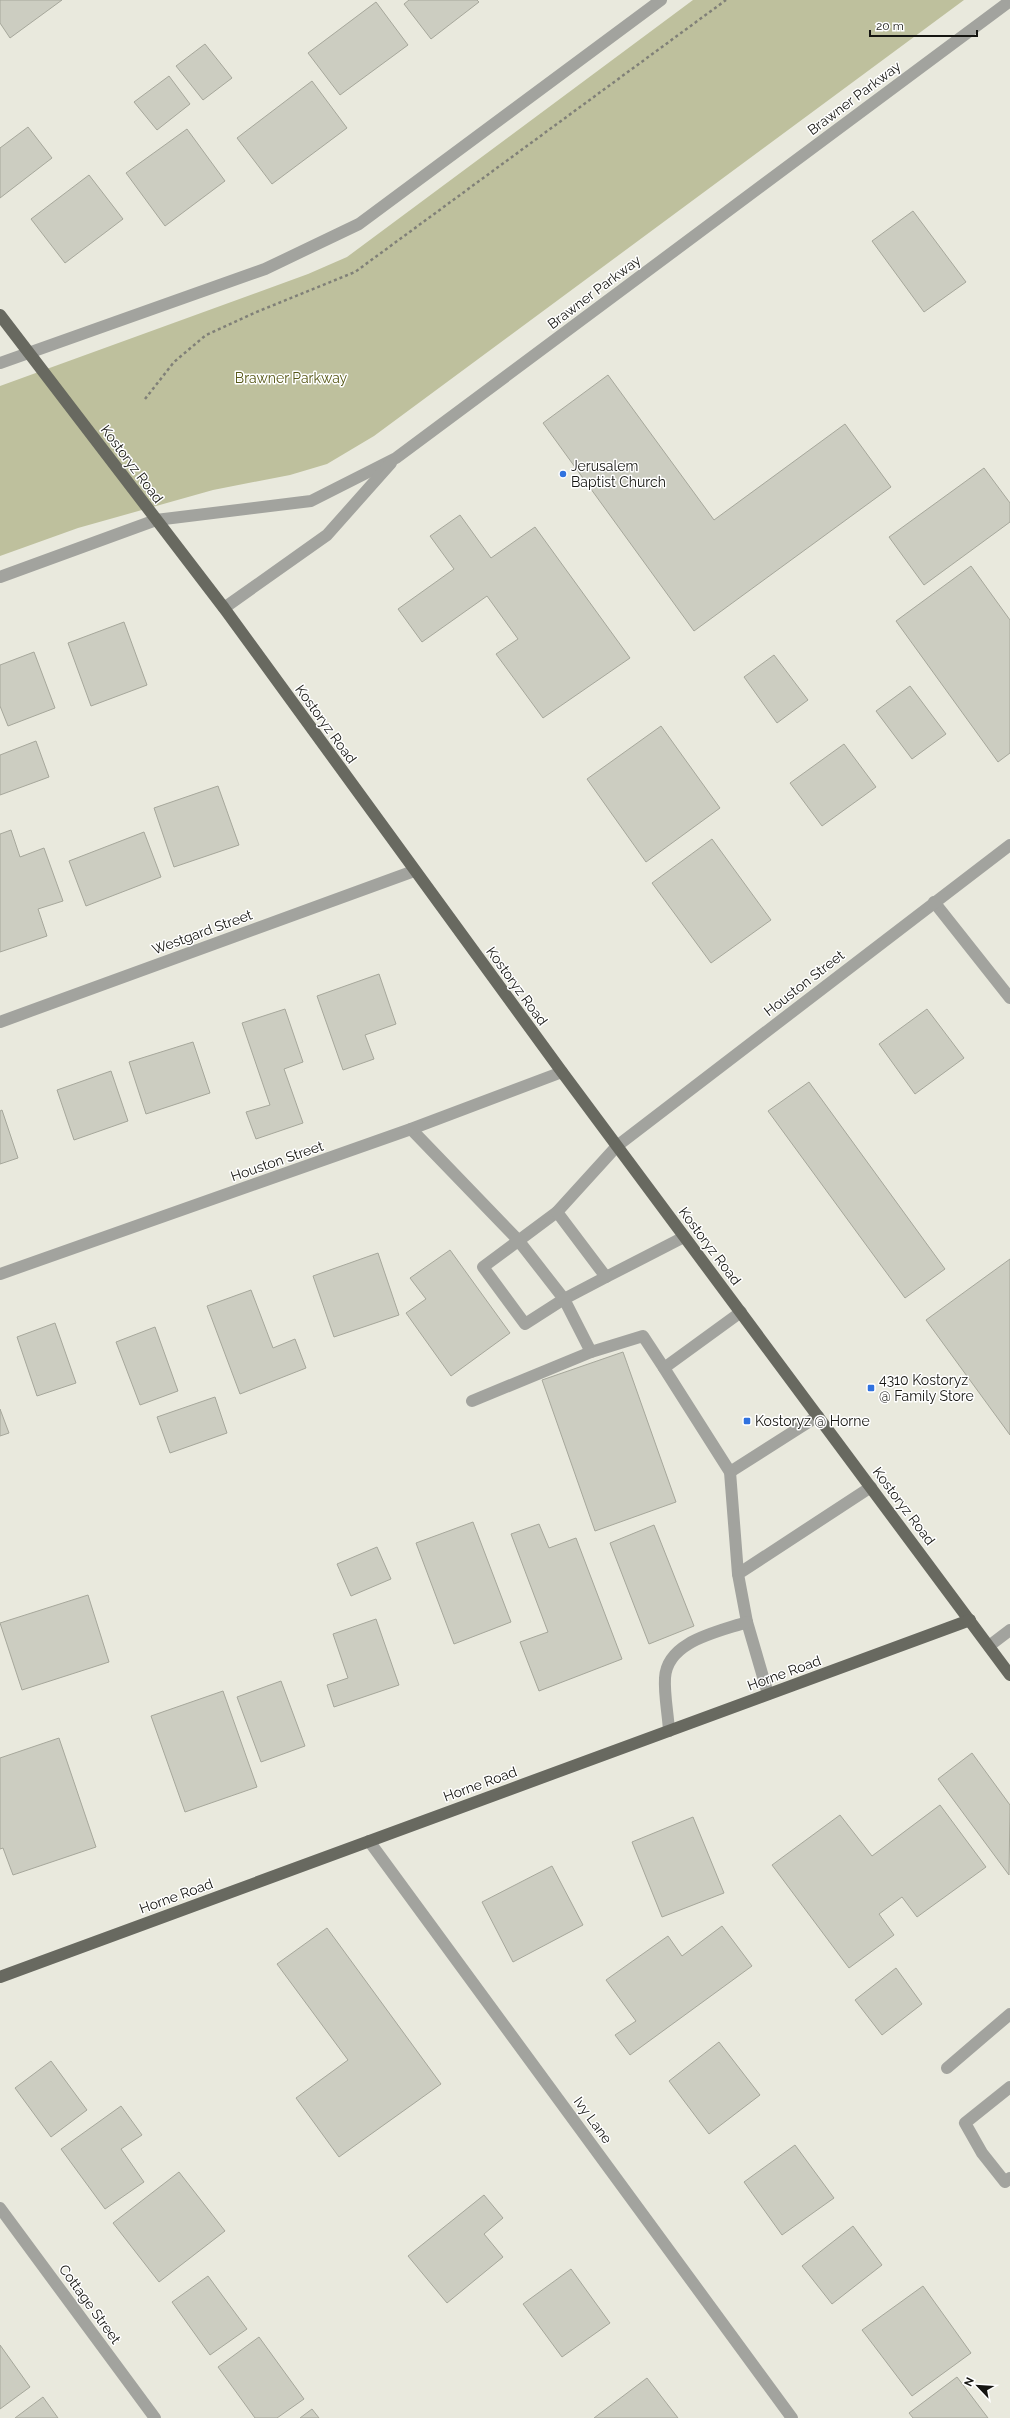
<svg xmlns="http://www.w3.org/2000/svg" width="1010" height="2418" viewBox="0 0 1010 2418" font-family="Raleway,sans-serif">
<rect width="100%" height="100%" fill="#e9e9dd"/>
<!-- green -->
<path fill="#bec09d" d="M693,0H964L374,436L327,464L290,475L213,490L78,528L0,556V386L308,274L347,257Z"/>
<!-- building -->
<g fill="#cccdc1" stroke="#a6a79b">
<path d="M0,0H62L10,38L0,23Z"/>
<path d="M409,0H477L479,2L431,39L404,4Z"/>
<path d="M376,2L408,45L340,95L308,53Z"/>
<path d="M205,44L232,78L203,100L176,66Z"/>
<path d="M169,76L190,104L157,130L134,102Z"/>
<path d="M312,81L347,128L272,184L237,138Z"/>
<path d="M28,127L52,158L0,198V148Z"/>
<path d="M187,129L225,181L165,226L126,173Z"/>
<path d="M89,175L123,219L65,263L31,219Z"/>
<path d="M913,211L966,282L924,312L872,241Z"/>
<path d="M608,375L714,520L845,424L891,487L694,631L543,423Z"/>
<path d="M984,468L1010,503V522L924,585L889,537Z"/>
<path d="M460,515L491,558L535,527L630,658L543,718L496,654L518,639L487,596L422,642L398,609L454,569L430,536Z"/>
<path d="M971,566L1010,620V753L998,762L896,621Z"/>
<path d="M124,622L147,685L91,706L68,643Z"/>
<path d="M34,652L55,708L8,726L0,706V665Z"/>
<path d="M774,655L808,700L777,723L744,677Z"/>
<path d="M910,686L946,734L912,759L876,711Z"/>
<path d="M661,726L720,808L646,862L587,779Z"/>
<path d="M36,741L49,777L0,795V755Z"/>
<path d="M844,744L876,787L822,826L790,783Z"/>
<path d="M218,786L239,845L174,867L154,808Z"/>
<path d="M11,830L20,857L44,848L63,901L38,909L47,936L0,952V834Z"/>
<path d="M144,832L161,877L86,906L69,861Z"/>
<path d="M712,839L771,920L711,963L652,883Z"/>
<path d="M379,974L396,1024L365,1035L374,1059L343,1070L317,996Z"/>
<path d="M285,1009L303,1062L284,1069L303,1123L256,1139L246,1112L270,1105L242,1023Z"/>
<path d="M927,1009L964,1058L915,1094L879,1044Z"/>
<path d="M193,1042L210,1093L146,1114L129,1062Z"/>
<path d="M111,1071L128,1121L74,1140L57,1090Z"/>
<path d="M809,1082L945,1269L905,1298L768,1111Z"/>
<path d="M2,1110L18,1158L0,1164V1111Z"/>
<path d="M450,1250L510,1333L451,1376L406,1313L426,1299L410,1278Z"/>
<path d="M378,1253L399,1315L334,1337L313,1276Z"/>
<path d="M1010,1259V1435L926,1320Z"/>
<path d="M251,1290L273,1348L295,1339L306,1368L240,1394L207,1306Z"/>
<path d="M55,1323L76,1383L37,1396L17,1337Z"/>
<path d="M155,1327L178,1391L140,1405L116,1342Z"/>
<path d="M623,1352L676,1502L595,1531L542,1380Z"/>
<path d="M215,1397L227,1433L170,1453L157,1417Z"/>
<path d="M0,1409L9,1433L0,1436Z"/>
<path d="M473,1522L511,1622L454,1644L416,1543Z"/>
<path d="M539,1524L549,1548L576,1538L622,1659L539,1691L520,1642L548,1632L511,1534Z"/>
<path d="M654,1525L694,1626L649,1644L610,1543Z"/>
<path d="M377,1547L391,1579L351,1596L337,1564Z"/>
<path d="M88,1595L109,1662L22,1690L0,1623Z"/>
<path d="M376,1619L399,1685L334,1707L327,1685L348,1678L333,1634Z"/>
<path d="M281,1681L305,1746L261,1762L237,1697Z"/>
<path d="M223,1691L257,1787L185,1812L151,1716Z"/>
<path d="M59,1738L96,1847L13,1875L3,1848L0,1849V1758Z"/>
<path d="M972,1753L1010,1805L1009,1875L938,1779Z"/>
<path d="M940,1805L986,1867L917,1917L902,1897L879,1914L894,1935L849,1968L772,1865L840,1815L872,1856Z"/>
<path d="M693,1817L724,1893L662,1917L632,1842Z"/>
<path d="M552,1866L583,1925L513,1962L482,1902Z"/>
<path d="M722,1926L752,1966L630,2055L615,2035L636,2021L606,1980L668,1936L682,1956Z"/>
<path d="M327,1928L441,2084L339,2157L296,2098L348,2060L277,1964Z"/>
<path d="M896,1968L922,2004L882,2035L855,2000Z"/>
<path d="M719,2042L760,2095L709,2134L669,2081Z"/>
<path d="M51,2061L87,2110L51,2137L15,2088Z"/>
<path d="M121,2106L142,2135L121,2149L144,2182L105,2209L61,2149Z"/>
<path d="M795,2145L834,2198L782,2235L744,2182Z"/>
<path d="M179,2172L225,2231L159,2282L113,2223Z"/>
<path d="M484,2195L503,2218L484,2234L503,2257L447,2303L408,2256Z"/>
<path d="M853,2226L882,2265L832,2304L802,2266Z"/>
<path d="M571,2269L610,2323L562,2357L523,2304Z"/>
<path d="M208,2276L247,2329L210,2355L172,2302Z"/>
<path d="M923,2286L971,2353L912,2396L862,2330Z"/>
<path d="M259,2337L304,2399L277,2418H255L218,2367Z"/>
<path d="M0,2345L30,2387L0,2409Z"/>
<path d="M957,2377L988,2418H913L909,2413Z"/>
<path d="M647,2378L678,2418H594Z"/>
<path d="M43,2397L58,2418H15Z"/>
<path d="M312,2409L319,2418H300Z"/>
</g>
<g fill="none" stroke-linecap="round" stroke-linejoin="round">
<!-- path -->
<path stroke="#808078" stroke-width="2.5" stroke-dasharray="3 3" stroke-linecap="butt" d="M145,399L174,362L206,335L254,313L355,272L726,0"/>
<!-- minor -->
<g stroke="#a2a39e" stroke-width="12">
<path d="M0,363L265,269L359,224L661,0"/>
<path d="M0,577L156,520L311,501L396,458L1010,1"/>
<path d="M224,608L327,535L391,463"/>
<path d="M934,902L1010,998"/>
<path d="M0,1022L414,871"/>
<path d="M411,1129L518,1240L564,1299L525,1324L483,1267L557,1212"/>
<path d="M0,1274L411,1129L562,1072"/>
<path d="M606,1277L684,1237"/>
<path d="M591,1352L564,1299L606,1277L557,1212L617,1146L1010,845"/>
<path d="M472,1401L591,1352L643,1336L664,1368"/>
<path d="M730,1472L818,1416"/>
<path d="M738,1574L730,1472L664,1368L741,1312"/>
<path d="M989,1646L1010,1630"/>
<path d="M768,1694L747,1622L738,1574L871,1487"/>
<path d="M669,1731C668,1713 664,1695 665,1678C667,1641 718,1632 747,1622"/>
<path d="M369,1841L792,2418"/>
<path d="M947,2068L1010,2014"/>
<path d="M1010,2087L965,2123L982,2153L1005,2182L1010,2178"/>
<path d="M0,2208L155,2418"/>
</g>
<!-- major -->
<g stroke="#686960" stroke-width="12">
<path d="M0,315L224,608L562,1072L1010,1675"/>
<path d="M0,1977L970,1620"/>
</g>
</g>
<!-- markers -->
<g fill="#3072df" stroke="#fff" stroke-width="1.5">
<circle cx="563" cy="474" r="4"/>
<rect x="867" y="1384" width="8" height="8" rx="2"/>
<rect x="743" y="1417" width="8" height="8" rx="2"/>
</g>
<g text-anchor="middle" stroke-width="3" stroke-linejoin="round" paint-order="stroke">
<!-- street labels -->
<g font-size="14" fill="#151511" stroke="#fff">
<text transform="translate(854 98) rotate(-37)" y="5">Brawner Parkway</text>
<text transform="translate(594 292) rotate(-37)" y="5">Brawner Parkway</text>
<text transform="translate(132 464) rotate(53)" y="5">Kostoryz Road</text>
<text transform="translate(326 724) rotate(54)" y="5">Kostoryz Road</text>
<text transform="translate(202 932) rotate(-20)" y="5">Westgard Street</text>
<text transform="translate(804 983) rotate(-38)" y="5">Houston Street</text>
<text transform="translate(517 986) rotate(54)" y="5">Kostoryz Road</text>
<text transform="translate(277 1161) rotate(-19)" y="5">Houston Street</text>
<text transform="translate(710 1246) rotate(53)" y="5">Kostoryz Road</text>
<text transform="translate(904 1506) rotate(53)" y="5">Kostoryz Road</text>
<text transform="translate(784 1673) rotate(-20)" y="5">Horne Road</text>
<text transform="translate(480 1784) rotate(-20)" y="5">Horne Road</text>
<text transform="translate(176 1896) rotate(-20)" y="5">Horne Road</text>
<text transform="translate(593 2120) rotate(54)" y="5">Ivy Lane</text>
<text transform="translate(90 2304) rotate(54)" y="5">Cottage Street</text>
</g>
<!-- park labels -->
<g font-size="14" fill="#565716" stroke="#fff">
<text x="291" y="383">Brawner Parkway</text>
</g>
<!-- poi labels -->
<g font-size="14" fill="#151511" stroke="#fff" text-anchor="start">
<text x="571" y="471">Jerusalem<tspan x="571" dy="16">Baptist Church</tspan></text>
<text x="879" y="1385">4310 Kostoryz<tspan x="879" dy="16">@ Family Store</tspan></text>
<text x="755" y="1426">Kostoryz @ Horne</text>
</g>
</g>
<!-- north arrow -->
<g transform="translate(978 2386) rotate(295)" stroke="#ffffff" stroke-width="3" paint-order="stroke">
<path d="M0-3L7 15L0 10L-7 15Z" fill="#151511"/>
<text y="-6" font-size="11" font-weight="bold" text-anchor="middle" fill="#151511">N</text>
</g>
<!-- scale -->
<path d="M870 30v6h107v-6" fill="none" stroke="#151511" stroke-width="2"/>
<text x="876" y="30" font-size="12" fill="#151511" stroke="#ffffff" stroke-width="3" paint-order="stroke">20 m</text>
</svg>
